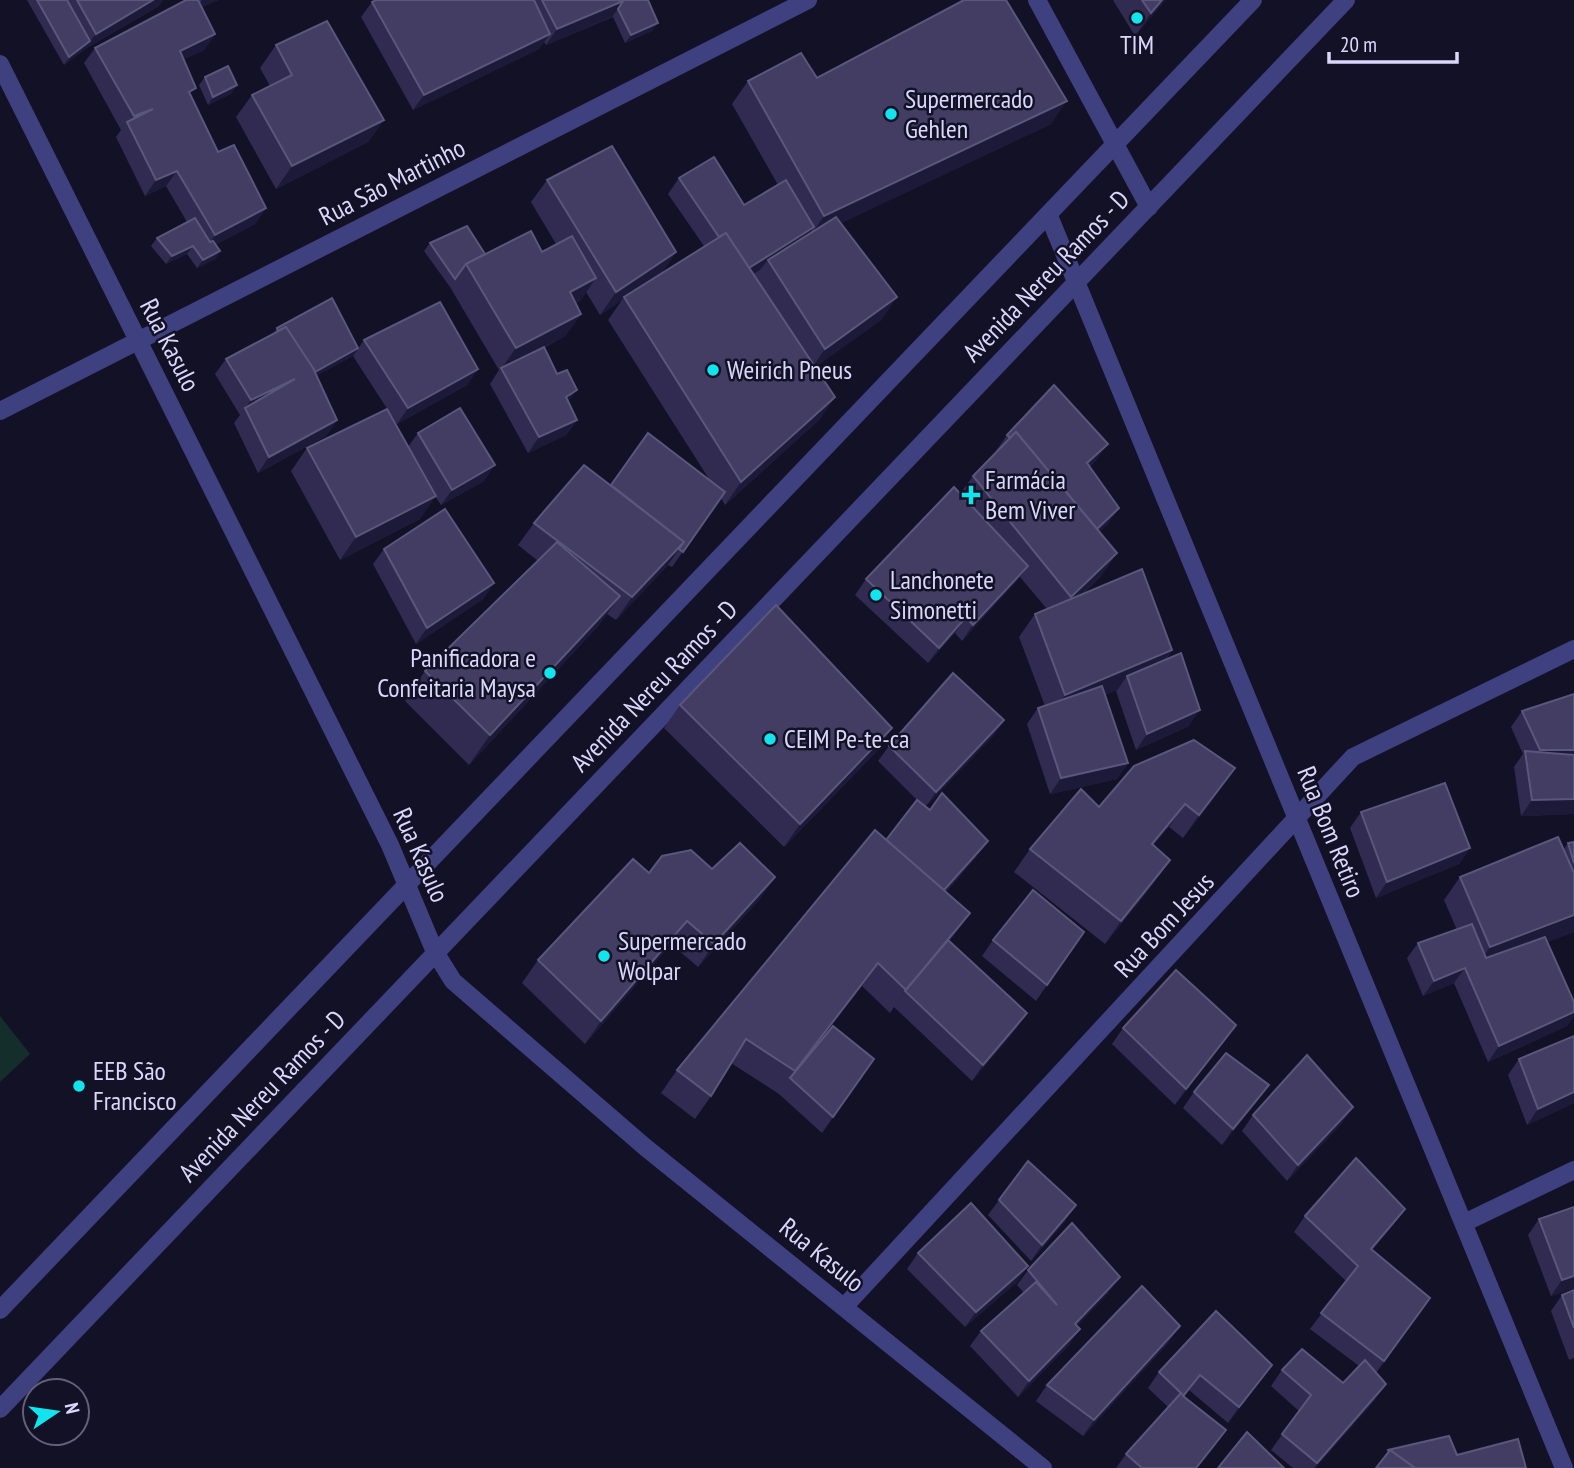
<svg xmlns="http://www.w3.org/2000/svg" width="1574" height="1468" viewBox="0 0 1574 1468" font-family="'PT Sans Narrow',sans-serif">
<rect width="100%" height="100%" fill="#131125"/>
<!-- green -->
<path fill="#142e2c" d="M0,1016L30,1054L0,1082Z"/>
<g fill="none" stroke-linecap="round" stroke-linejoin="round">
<!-- minor -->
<g stroke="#3f4080" stroke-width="18">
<path d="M1037,0L1149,207"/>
<path d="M0,64L390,845L435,952L453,981L645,1147L1043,1468"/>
<path d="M1049,216L1564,1468"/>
<path d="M0,411L808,0"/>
<path d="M1464,1223L1574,1170"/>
<path d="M844,1307L1353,757L1574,649"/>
<path d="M0,1310L1253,0"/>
<path d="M0,1409L1346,0"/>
</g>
</g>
<!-- wall -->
<g fill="#312b51">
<path d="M27,0H163L159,6L85,49L64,65Z"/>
<path d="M186,0H218L202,7L215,34L204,50L184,59L191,96L218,152L266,208L255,224L215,245L220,251L215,259L197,268L187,254L166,264L151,246L157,238L187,222L166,186L145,196L116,137L121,130L84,63L95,48Z"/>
<path d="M376,0H648L652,31L625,43L613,17L546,45L544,42L539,49L413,110L361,17L372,2Z"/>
<path d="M1113,0H1165L1135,36Z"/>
<path d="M276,45L384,120L368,142L276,189L236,117L252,95L270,86L260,68Z"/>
<path d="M205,77L232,93L208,105L199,85Z"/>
<path d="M817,78L1051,124L841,223L897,297L881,320L815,367L835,397L819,420L725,505L721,498L672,567L668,565L616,620L607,614L599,625L469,765L405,701L425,671L538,561L518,545L534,523L611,485L709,479L608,320L622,300L600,315L586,292L580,301L576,303L581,314L565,336L544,348L577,420L566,435L528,453L490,384L499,370L450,287L424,251L430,243L485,254L542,252L556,244L531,202L547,180L676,252L661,274L704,246L668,194L679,178L744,205L778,185L732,104L748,81Z"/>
<path d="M277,328L358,348L353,356L317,375L337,420L326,436L258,473L234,423L240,415L215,374L226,359L273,334Z"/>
<path d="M364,340L478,369L467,385L397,424L353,356Z"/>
<path d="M418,433L484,481L441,505L435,496L420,519L340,560L291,471L307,448L408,447Z"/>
<path d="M1007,435L1097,459L1090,466L1108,524L1099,532L1117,553L1101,576L1082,595L1172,650L1166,660L1189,726L1136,750L1116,691L1118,689L1105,695L1128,763L1117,779L1050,794L1027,724L1038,708L1045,706L1019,637L1035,614L1047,609L1020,577L962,641L955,633L928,663L855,595L866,579L960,494L973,476L997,452L996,451Z"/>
<path d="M384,549L494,583L483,599L416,644L373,564Z"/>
<path d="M680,705L892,728L877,751L784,847L664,728Z"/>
<path d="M1522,711L1574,814L1521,816L1514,767L1523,754L1511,727Z"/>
<path d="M1004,720L993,736L925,807L977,856L946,892L970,913L949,942L1027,1013L1016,1029L972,1081L894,1007L890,1013L862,986L803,1062L874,1059L822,1133L779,1094L731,1063L711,1096L695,1119L661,1093L677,1070L886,840L917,800L878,761L889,746Z"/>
<path d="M1219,791L1183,838L1169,827L1153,845L1154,883L1105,944L1014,872L1030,849Z"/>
<path d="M1361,812L1470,848L1459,864L1376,898L1350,828Z"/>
<path d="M1574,842V932L1547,942L1574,1002V1016L1567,1026L1488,1062L1454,983L1423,996L1407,958L1418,943L1457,930L1444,900L1460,877L1564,849L1568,843Z"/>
<path d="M712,869L775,877L759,900L698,967L671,944L585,1044L522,983L538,960L649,873Z"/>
<path d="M1084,932L1036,1001L982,956L993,940Z"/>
<path d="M1236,1025L1175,1105L1112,1044L1123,1028Z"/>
<path d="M1519,1059L1574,1103L1527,1125L1508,1075Z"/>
<path d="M1194,1092L1258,1100L1222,1145L1183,1108Z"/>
<path d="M1253,1115L1342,1123L1287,1181L1242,1131Z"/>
<path d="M999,1200L1076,1205L1065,1221L1031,1261L988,1215Z"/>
<path d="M1574,1207V1288L1551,1296L1528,1235L1539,1219Z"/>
<path d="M1305,1216L1394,1224L1372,1250L1430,1298L1376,1373L1375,1400L1315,1468H1293L1271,1450L1299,1411L1271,1386L1282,1370L1343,1383L1359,1366L1310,1329L1346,1281L1294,1232Z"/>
<path d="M918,1253L1028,1266L1017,1282L965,1327L907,1269Z"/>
<path d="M1028,1270L1109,1292L1077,1326L1069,1345L1018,1397L970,1346L981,1331L1024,1293L1017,1285Z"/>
<path d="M1574,1290V1358L1569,1360L1551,1311L1562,1295Z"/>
<path d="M1216,1311L1261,1380L1228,1423L1189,1390L1185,1396L1215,1446L1197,1468H1116L1126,1454L1168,1407L1148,1388L1159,1372Z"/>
<path d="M1169,1342L1083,1436L1036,1401L1047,1385Z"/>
</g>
<!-- shaded-wall -->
<g fill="#1d1938">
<path d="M153,0H163L159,6L85,49L64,65L69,57L90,41L96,34Z"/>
<path d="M202,0H218L195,10Z"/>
<path d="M628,0L622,3L612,17L546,45L557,29Z"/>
<path d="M1162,0H1165L1135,36L1151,13Z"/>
<path d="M658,23L652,31L625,43L631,35Z"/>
<path d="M215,34L204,50L169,66L180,51Z"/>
<path d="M550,34L539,49L413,110L424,95Z"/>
<path d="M237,85L232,93L208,105L213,97Z"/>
<path d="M1067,101L1051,124L808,239L824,216Z"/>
<path d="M384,120L368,142L276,189L292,166Z"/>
<path d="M177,171L166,186L145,196L156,180Z"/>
<path d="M266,208L255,224L204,251L215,235Z"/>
<path d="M814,227L803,243L768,260L760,270L732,287L743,272Z"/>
<path d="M193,246L187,254L166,264L172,256Z"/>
<path d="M220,251L215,259L197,268L203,260Z"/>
<path d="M676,252L660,275L624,297L622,300L600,315L616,292Z"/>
<path d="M596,278L580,301L554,315L570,292Z"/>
<path d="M897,297L881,320L809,372L825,349Z"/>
<path d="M581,314L565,336L502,370L501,369L516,348Z"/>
<path d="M358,348L353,356L302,383L308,375Z"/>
<path d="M478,369L467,385L397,424L408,408Z"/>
<path d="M295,379L245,408L251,400Z"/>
<path d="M577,390L566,405V397Z"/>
<path d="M835,397L819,420L725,505L741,482Z"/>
<path d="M337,420L326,436L258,473L269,457Z"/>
<path d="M577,420L566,435L528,453L539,437Z"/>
<path d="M1108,444L1097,459L1076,478L1087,463Z"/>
<path d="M495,465L484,481L441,505L452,490Z"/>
<path d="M436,496L420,519L340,560L356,537Z"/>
<path d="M1119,508L1108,524L1080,549L1091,533Z"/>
<path d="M684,542L668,565L616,620L632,597Z"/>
<path d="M1117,553L1101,576L1055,620L1071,597Z"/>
<path d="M1028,566L1017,581L962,641L973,625Z"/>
<path d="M494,583L483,599L416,644L427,628Z"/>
<path d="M620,596L599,625L469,765L490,735Z"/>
<path d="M966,617L955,633L928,663L939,648Z"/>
<path d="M1172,650L1156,673L1127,676L1118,689L1049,718L1065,695Z"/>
<path d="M1200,710L1189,726L1136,750L1147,734Z"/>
<path d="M1004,720L993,736L925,808L936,792Z"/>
<path d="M892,728L877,751L784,847L800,824Z"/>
<path d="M1540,750H1574V766H1529Z"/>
<path d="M1128,763L1117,779L1050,794L1061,778Z"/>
<path d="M1235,768L1219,791L1183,838L1199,815Z"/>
<path d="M1574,799V814L1521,816L1532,800Z"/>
<path d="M1185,804L1169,827L1136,867L1152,844Z"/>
<path d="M988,841L977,856L929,911L940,895Z"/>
<path d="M1470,848L1459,864L1376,898L1387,882Z"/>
<path d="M1170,860L1154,883L1105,944L1121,921Z"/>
<path d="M775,877L759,900L698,967L714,944Z"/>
<path d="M970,913L954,936L907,993L905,991L890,1013L906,990Z"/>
<path d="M1574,915V932L1474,970L1490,947Z"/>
<path d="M687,921L671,944L585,1044L601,1021Z"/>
<path d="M878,963L862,986L791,1078H790Z"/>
<path d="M1465,968L1454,983L1423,996L1434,981Z"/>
<path d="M1574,1012V1016L1567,1026L1488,1062L1499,1046Z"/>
<path d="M1027,1013L1016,1029L972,1081L983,1065Z"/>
<path d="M1236,1025L1225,1041L1175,1105L1186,1089Z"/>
<path d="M1269,1085L1258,1100L1222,1145L1233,1129Z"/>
<path d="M1574,1092V1103L1527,1125L1538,1109Z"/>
<path d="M1353,1107L1342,1123L1287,1181L1298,1165Z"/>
<path d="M1076,1205L1065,1221L1031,1261L1042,1245Z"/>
<path d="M1405,1209L1394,1224L1360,1265L1371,1249Z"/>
<path d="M1028,1266L1017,1282L965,1327L976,1312Z"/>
<path d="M1574,1276V1288L1551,1296L1562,1280Z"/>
<path d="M1120,1277L1109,1292L1064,1340L1075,1324Z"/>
<path d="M1180,1326L1169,1342L1083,1436L1094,1420Z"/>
<path d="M1080,1329L1069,1345L1018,1397L1029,1381Z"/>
<path d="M1272,1365L1261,1380L1228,1423L1239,1407Z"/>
<path d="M1386,1384L1375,1400L1315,1468H1314Z"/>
<path d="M1226,1430L1215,1446L1197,1468H1196Z"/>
</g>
<!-- building -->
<g fill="#433d63" stroke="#5b567b" stroke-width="2">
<path d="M37,0H67L90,41L69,57Z"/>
<path d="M77,0H153L96,34Z"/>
<path d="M186,0H198L215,34L180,51L196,88L189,92L218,152L234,145L266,208L215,235L177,171L156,180L127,122L153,109L134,116L95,48Z"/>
<path d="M376,0H534L550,34L424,95L372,2Z"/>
<path d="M542,0H623V1L557,29Z"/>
<path d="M623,0H648L658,23L631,35L618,9L623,1Z"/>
<path d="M964,0H1006L1067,101L824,216L748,81L801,53L817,78Z"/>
<path d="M1142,0H1162L1151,13Z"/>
<path d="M327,21L384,120L292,166L252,95L292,75L276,45Z"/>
<path d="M228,66L237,85L213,97L205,77Z"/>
<path d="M612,146L676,252L616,292L547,180Z"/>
<path d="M714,157L744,205L786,180L814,227L749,268L726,233L719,237L679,178Z"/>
<path d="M836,217L897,297L825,349L768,260Z"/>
<path d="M195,218L210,242L213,241L220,251L203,260L193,246L172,256L157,238Z"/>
<path d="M467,226L485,254L466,264L455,279L430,243Z"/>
<path d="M531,231L542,252L572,236L596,278L570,292L581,314L516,348L466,264Z"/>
<path d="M726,233L835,397L741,482L624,297Z"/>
<path d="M332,298L358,348L315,372L286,327L278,331L277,328Z"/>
<path d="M440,302L478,369L408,408L364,340Z"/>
<path d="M286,327L313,368L337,420L269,457L245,408L295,379L251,400L226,359Z"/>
<path d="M544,347L557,374L567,370L577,390L566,397L577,420L539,437L501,368Z"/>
<path d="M1054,385L1108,444L1087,463L1119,508L1097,529L1016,432L1010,438L1007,435Z"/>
<path d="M460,408L495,465L452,490L418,433Z"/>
<path d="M387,409L436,496L356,537L307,448Z"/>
<path d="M1016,432L1117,553L1071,597L973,476Z"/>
<path d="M648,433L725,492L683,552L679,549L684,542L611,485Z"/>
<path d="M584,465L684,542L632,597L534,523Z"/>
<path d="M954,487L1028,566L973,625L966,617L939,648L866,579Z"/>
<path d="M445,509L494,583L427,628L384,549Z"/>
<path d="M557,542L620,596L490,735L425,671Z"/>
<path d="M1142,569L1172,650L1065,695L1035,614Z"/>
<path d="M776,605L892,728L800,824L680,705Z"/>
<path d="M1181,653L1200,710L1147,734L1127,676Z"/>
<path d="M953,673L1004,720L936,792L889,746Z"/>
<path d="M1102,686L1128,763L1061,778L1038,708Z"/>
<path d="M1574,694V750H1540L1522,711Z"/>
<path d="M1194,740L1235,768L1199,815L1185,804L1152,844L1170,860L1121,921L1030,849L1081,789L1099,807L1134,766Z"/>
<path d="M1525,751L1574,755V799L1532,800Z"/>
<path d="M1445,783L1470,848L1387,882L1361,812Z"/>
<path d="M942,793L988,841L944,890L886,840L917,800L930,810Z"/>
<path d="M875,830L970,913L906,990L878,963L795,1071L746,1039L711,1096L677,1070Z"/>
<path d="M1558,837L1574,873V915L1490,947L1460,877Z"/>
<path d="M1574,842V863L1568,843Z"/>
<path d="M740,843L775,877L714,944L687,921L601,1021L538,960L633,859L649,873L662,856L691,850L712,869Z"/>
<path d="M1033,890L1084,932L1047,985L993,940Z"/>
<path d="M1472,924L1486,958L1545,937L1574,1002V1012L1499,1046L1465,968L1434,981L1418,943Z"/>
<path d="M948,940L1027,1013L983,1065L905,991Z"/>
<path d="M1176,970L1236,1025L1186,1089L1123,1028Z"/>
<path d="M833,1026L874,1059L833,1117L790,1078Z"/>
<path d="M1574,1036V1092L1538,1109L1519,1059Z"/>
<path d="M1226,1053L1269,1085L1233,1129L1194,1092Z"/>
<path d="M1307,1055L1353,1107L1298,1165L1253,1115Z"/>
<path d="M1356,1158L1405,1209L1371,1249L1430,1298L1384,1361L1321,1313L1358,1266L1305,1216Z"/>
<path d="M1028,1161L1076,1205L1042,1245L999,1200Z"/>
<path d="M971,1203L1028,1266L976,1312L918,1253Z"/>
<path d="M1574,1207V1276L1562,1280L1539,1219Z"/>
<path d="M1072,1223L1120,1277L1075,1324L1080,1329L1029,1381L981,1331L1036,1282L1057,1305L1028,1270Z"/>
<path d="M1142,1286L1180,1326L1094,1420L1047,1385Z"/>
<path d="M1574,1290V1328L1562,1295Z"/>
<path d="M1216,1311L1272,1365L1239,1407L1200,1375L1183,1396L1226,1430L1196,1468H1142L1126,1454L1181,1393L1183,1395L1159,1372Z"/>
<path d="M1302,1349L1343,1383L1365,1360L1386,1384L1317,1463L1282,1434L1311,1395L1282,1370Z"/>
<path d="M1247,1432L1284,1468H1218Z"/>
<path d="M1449,1436L1457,1455L1518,1439L1526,1468H1415L1390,1450L1389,1452L1388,1450Z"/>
<path d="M1390,1450L1415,1468H1376Z"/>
</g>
<!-- markers -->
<g fill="#12e4ee" stroke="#131125" stroke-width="2.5">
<circle cx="1137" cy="18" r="7"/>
<circle cx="891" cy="114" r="7"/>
<circle cx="713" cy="370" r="7"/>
<path d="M967.5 484.5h7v7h7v7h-7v7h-7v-7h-7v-7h7z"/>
<circle cx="876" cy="595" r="7"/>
<circle cx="550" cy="673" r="7"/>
<circle cx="770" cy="739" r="7"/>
<circle cx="604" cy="956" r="7"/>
<circle cx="79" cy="1086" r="7"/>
</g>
<g text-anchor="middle" stroke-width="5" stroke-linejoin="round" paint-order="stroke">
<!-- poi labels -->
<g font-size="26" fill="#dad7fc" stroke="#131125" text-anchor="start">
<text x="1137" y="54" text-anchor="middle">TIM</text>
<text x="905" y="108">Supermercado<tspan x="905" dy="30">Gehlen</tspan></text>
<text x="727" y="379">Weirich Pneus</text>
<text x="985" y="489">Farmácia<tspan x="985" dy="30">Bem Viver</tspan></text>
<text x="890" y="589">Lanchonete<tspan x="890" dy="30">Simonetti</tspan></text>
<text x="536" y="667" text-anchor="end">Panificadora e<tspan x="536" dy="30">Confeitaria Maysa</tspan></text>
<text x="784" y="748">CEIM Pe-te-ca</text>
<text x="618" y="950">Supermercado<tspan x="618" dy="30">Wolpar</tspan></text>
<text x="93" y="1080">EEB São<tspan x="93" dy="30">Francisco</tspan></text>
</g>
<!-- street labels -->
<g font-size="26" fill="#dad7fc" stroke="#131125">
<text transform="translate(392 182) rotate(-27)" y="9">Rua São Martinho</text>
<text transform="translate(1046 276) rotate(-46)" y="9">Avenida Nereu Ramos - D</text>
<text transform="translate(170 345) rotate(63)" y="9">Rua Kasulo</text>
<text transform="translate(654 686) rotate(-46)" y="9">Avenida Nereu Ramos - D</text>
<text transform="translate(1331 832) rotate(68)" y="9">Rua Bom Retiro</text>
<text transform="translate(421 855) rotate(66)" y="9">Rua Kasulo</text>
<text transform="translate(1164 925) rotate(-47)" y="9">Rua Bom Jesus</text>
<text transform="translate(262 1096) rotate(-46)" y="9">Avenida Nereu Ramos - D</text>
<text transform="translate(822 1255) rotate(39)" y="9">Rua Kasulo</text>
</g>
</g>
<!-- north arrow -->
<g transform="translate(56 1412) rotate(77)"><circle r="33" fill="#131125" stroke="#63607b" stroke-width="2"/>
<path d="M0-5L12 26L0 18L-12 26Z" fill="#12e4ee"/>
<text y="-10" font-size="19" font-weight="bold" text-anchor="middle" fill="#dad7fc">N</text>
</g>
<!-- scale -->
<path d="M1329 52v10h128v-10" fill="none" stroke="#dad7fc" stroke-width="3.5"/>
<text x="1340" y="52" font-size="21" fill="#dad7fc" stroke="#131125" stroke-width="5" paint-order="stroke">20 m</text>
</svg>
